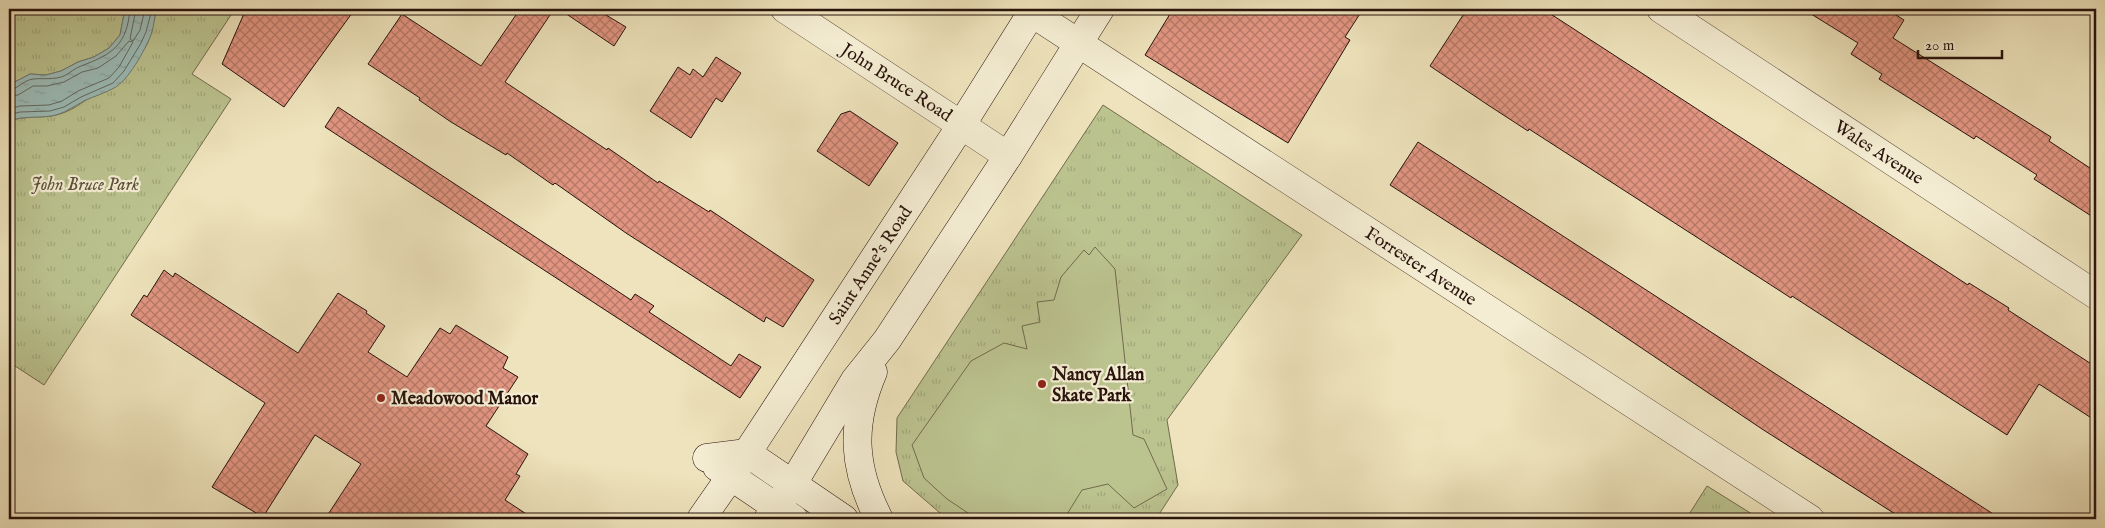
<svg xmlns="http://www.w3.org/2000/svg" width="2105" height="528" viewBox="0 0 2105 528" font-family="'IM FELL English',serif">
<defs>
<pattern id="grass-tufts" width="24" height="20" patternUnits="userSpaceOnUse" patternTransform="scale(1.25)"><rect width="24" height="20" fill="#bbc38f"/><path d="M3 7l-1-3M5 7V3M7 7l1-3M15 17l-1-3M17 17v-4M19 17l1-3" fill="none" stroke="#a1a77a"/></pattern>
<pattern id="water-ripples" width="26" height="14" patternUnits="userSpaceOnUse" patternTransform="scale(1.25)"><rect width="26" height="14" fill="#9cbdb9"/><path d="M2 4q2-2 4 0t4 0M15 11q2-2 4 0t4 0" fill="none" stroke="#86a29e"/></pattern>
<pattern id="building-cross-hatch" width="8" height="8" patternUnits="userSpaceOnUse" patternTransform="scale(1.25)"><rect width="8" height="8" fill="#e19581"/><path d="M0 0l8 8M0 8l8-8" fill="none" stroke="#b67868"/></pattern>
</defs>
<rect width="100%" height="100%" fill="#eee3bc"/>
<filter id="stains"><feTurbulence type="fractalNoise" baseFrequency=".004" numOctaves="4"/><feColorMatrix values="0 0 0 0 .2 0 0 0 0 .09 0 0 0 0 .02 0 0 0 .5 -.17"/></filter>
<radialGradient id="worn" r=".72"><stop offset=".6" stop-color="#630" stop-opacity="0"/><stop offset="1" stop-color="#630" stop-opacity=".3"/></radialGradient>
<!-- grass -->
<g fill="url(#grass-tufts)" stroke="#726b4e">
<path d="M9,9H125L120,35L109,48L94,57L78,62L61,71L46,75L30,74L9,85Z"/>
<path d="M157,9H235L192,74L231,99L44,385L9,362V121C23,116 36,118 51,116C79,112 100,87 121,70C127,64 136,59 142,52C152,40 152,23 157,9Z"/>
<path d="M1103,105L1302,235L1167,420L1178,485L1156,519H947L903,481L896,452L897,418Z"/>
<path d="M1707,486L1760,519H1686Z"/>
</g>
<!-- pitch -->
<path fill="#bbc38f" stroke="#726b4e" d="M1095,247L1115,269L1133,435L1144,439L1167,489L1134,508L1108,484L1082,490L1064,519H977L947,499L924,478L912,445L971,361L1004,343L1027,349L1022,326L1040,322L1037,302L1054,300L1061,277L1084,250L1089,255Z"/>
<!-- water -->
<path fill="url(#water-ripples)" stroke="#6e7974" d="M125,9H157C154,17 154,27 151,35C145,50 128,81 114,88C105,93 95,96 86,100C74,106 64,114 51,116C36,118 23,116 9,121V85L30,74L46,75L61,71L78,62L94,57L109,48L120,35Z"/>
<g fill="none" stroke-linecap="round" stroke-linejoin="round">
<!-- shore -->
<g stroke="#626862" stroke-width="1">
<path d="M136,9L130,39L133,41L140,30L145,9"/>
<path d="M9,90C18,89 24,80 33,79C44,78 54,80 64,76C70,73 75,68 81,66C113,54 127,45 130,9"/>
<path d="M9,96L18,95L33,86H47L64,82L82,72L98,68L116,56L129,41L133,42L119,67L109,78L78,91L62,101L49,105L20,106L9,109"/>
<path d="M9,115L20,112L50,111L64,107L81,97L113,83L124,71L141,43L146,32L152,9"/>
</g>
</g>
<!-- building -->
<g fill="url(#building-cross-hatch)" stroke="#28130c">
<path d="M246,9H355L284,107L222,64Z"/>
<path d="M520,9H554L505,82L607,150L608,148L658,183L659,181L709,212L710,210L814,280L783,327L766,317L764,322L626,233L555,183L553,185L507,153L506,155L451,122L419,100L420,98L368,64L402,14L481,66Z"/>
<path d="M559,9H596L626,27L614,46Z"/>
<path d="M1173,9H1363L1345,37L1350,40L1288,143L1145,55Z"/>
<path d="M1467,9H1543L1968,285L1969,283L2009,308L2008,310L2096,367V421L2039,384L2007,435L1792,296L1791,298L1529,129L1528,131L1488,105L1430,66Z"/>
<path d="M1803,9H1887L1904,20L1893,38L2051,137L2049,141L2096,172V219L2034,179L2037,175L1976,136L1974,139L1879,79L1882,74L1851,54L1858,43Z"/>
<path d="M716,57L741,73L722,102L716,98L691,138L650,111L678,67L690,75L693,69L703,77Z"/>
<path d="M338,107L631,300L635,294L654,306L649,312L731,366L739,354L761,367L740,398L325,127Z"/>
<path d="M850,111L898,143L869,186L817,151L841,114Z"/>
<path d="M1418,142L1805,393L2001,519H1903L1762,429L1588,312L1390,185Z"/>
<path d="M164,270L173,277L175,273L298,353L338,293L367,311L366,313L385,326L368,352L407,377L440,328L450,334L456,325L508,357L503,368L518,377L486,426L528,454L516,474L520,476L505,500L534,519H325L361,464L315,435L263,517L212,487L265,403L131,315L144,295L147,297Z"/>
</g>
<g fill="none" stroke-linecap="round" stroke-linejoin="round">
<!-- street casing -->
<g stroke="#5a4738" stroke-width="29">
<g id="street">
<path d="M785,9L1008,156"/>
<path d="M1661,9L2096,295"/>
<path d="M1032,13L1810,519"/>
</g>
</g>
<!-- secondary casing -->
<g stroke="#28130c" stroke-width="29">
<g id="secondary">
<path d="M873,372C850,426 853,468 879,519"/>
<path d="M707,458L747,453L844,519"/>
<path d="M717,467L794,519"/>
<path d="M701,519L747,453L962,124L1034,9"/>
<path d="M768,519L792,485L855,380L887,340L1008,156L1100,9"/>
</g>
</g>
<!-- street -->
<use href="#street" stroke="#f4edd3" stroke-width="28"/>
<!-- secondary -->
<use href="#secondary" stroke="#f4edd3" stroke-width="28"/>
</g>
<!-- markers -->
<g fill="#8f2418" stroke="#f4edd3" stroke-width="2">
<circle cx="1042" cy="384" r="5"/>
<circle cx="381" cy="398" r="5"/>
</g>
<g text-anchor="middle" stroke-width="4.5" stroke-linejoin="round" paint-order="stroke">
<!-- street labels -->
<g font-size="18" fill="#28130c" stroke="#f4edd3">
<text transform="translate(897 82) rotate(33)" y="6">John Bruce Road</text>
<text transform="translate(1879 152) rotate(33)" y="6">Wales Avenue</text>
<text transform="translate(870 265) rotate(-57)" y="6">Saint Anne's Road</text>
<text transform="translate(1421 266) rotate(33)" y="6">Forrester Avenue</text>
</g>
<!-- park labels -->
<g font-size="18" font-style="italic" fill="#5b513a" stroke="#f4edd3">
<text x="85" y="190">John Bruce Park</text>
</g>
<!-- poi labels -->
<g font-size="18" font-weight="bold" fill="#28130c" stroke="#f4edd3" text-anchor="start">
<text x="1052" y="380">Nancy Allan<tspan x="1052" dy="21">Skate Park</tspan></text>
<text x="391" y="404">Meadowood Manor</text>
</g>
</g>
<!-- margin -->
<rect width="2105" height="528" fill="none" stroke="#eee3bc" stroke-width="30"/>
<rect x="10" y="10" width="2085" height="508" fill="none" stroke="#28130c" stroke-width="2.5"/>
<rect x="15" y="15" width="2075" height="498" fill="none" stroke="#28130c"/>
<!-- scale -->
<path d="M1918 50v8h84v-8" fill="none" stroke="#28130c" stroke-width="2.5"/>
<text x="1925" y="50" font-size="15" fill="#28130c" stroke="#f4edd3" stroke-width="4" paint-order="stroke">20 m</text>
<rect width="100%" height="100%" filter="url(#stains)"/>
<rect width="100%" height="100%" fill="url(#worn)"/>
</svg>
